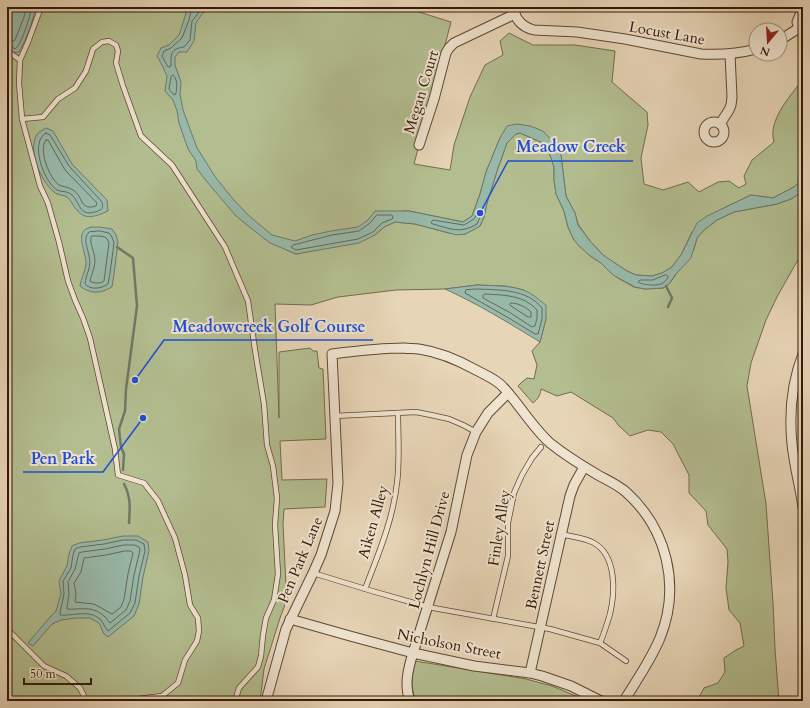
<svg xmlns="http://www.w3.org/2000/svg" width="810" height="708" viewBox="0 0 810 708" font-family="Cardo,serif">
<rect width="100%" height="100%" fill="#e7d5b7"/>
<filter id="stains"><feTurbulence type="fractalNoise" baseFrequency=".005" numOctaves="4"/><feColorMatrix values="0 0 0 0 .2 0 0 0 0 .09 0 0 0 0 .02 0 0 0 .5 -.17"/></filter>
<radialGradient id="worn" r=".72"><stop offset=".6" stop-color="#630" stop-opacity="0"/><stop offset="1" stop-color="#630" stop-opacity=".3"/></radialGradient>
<!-- green -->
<g fill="#b3be90" stroke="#746a4c">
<path d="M7,7H403L451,22L414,164L450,170L454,145L470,97L485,65L503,55L500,41L509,33L533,45H575L615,51L612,82L647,112L648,125L641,158L644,184L663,190L688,182L699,192L718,182L729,181L739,188L746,184L744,176L752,160L774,142C768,121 788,99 800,83L803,81V178L794,187L773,198L751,195L718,211L692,232L681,255L672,267L662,273L652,276L636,275L627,271L614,263L603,255L590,241L578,224L575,213L566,196L561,156L555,144L530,126L500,138L486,172L480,194L472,216L463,222L409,211H402L400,219L293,249L272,235L287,250L296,254L375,235L384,227L395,222L415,224L449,233L465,234L480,226L484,217L487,203L498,168L507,143L516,134L520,133L543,143L549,152L554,167V180L556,194L564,211L568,227L574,240L589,255L601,263L618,278L634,287L645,289L663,288L669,284L694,249L697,238L704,230L717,220L734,212L777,204L791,199L803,191V251L778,295L766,320L751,363L747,386L766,504L773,603L775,649L779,701H697L704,688L718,683L725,672L724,658L736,650L744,646L740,623L729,610L726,588L728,562L727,549L708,525L706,511L689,493V475L673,444L661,432L648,430L630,436L619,426L613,418L571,392L557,396L541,389C540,396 538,399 533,403L518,386L522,382L527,378L534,379L537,365L532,351L540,342L546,319L524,290L505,286L477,285L445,289L396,290L338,297L311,305L275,304L279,418V352L310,348L313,351H317L319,368L323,369L326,439L280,441L282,480L327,479L325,507L284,509L283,524L286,586L291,589L280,618L264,669L260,701H7Z"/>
<path d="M415,661L526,679L552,686L588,701H416C410,686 412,676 415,661Z"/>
</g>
<!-- water -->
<g fill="#98b9a9" stroke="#707868">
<path d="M7,7H36C32,23 27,38 19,52C13,53 10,52 7,46Z"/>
<path d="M188,7H211L202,14L196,23L194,41L187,52H179L175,57V65L181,82L180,94L183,110L197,148L216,178L233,199L248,215L272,235L295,241L312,235L331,231L358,227L368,220L375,211H409L463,222L472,216L480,194L486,172L500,138L507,126L517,124L530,126L543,131L555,144L561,155L566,196L575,213L578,225L590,241L603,255L627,271L636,275L652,276L662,273L672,267L681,255L697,223L707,216L751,195L773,198L794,187L803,178V191L791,199L777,204L734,212L717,220L704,230L697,238L691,258L675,275L669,284L663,288L645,289L635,287L613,275L601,263L589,255L578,245L574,240L568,227L564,211L556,194L554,180V167L549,152L543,143L520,133L516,134L507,143L498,168L487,203L484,217L480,226L473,230L465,234L457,235L415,224L395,222L384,227L375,235L359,243L296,254L270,243L252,229L236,216L208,183L197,169L196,161L188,149L179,123L177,111L173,100L165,91L167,76L163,67L157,56L161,48L169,45L179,35Z"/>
<path d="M46,128L53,131L72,164L107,200L108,211C97,216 85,221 77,210C73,207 72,201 68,198C64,194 58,196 54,192C41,181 26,149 38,133C40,131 43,130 46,128Z"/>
<path d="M92,227H100L112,229L116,235L118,242L114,274L112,287C100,294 90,294 80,286C81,279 85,271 86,265C87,252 72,230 92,227Z"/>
<path d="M477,285C492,286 509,285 523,290C532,293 539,300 546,305V319L540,342C509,323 478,304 445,289Z"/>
<path d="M123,536H138L148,542L149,551L143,577L139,604L134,616L108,637L104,634L99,623L90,618H76L61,620L52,624L33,646L28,643L50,617L56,611L61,594L59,581L67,566L69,554L72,546L79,543L103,540Z"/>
</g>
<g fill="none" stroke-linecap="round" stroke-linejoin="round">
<!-- shore -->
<g stroke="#666858" stroke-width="1">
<path d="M192,7L189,20L182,38L171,48L164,51L162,56L168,67L171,66C171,54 170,49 184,47L190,40L192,21L199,12L205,7"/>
<path d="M7,40L14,41L15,40L24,17L27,7"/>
<path d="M7,45H10L15,49C22,44 30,16 32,7"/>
<path d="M173,75C178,80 177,87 176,93L175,95L173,94L169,89L171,77Z"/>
<path d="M46,133L50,135L69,166L102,202C103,207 103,209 98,211C79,218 81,204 72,195C68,191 62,192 57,190C44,182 29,142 46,133Z"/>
<path d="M46,140H48L65,170L97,203L96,206C79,211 84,197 73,190C69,187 63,187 59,185C49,178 38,149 46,140Z"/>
<path d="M478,213H480L481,215L477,224C460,234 451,229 433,224L431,223L432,221L433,220L464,225L474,219Z"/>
<path d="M377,215H392L393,218L392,219L382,223L373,232L358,239L296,250L291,247L293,245L332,235L359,231L370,223Z"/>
<path d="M100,231L109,233L112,237L114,243L110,273L108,284C101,289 90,290 85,284C86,274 92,266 89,256C88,248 82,239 89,232Z"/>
<path d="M92,236H100L105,237L107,239L109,243L104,281C101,284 95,283 91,282L90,281C92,272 97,264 94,254C93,248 90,244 91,238Z"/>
<path d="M666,275L668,276V278C666,280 664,283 661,284C655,286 643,285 638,282L640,280H652Z"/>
<path d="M477,289C500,290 527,289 542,308V319L538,334H535L507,317L465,293L466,290Z"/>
<path d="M485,294C503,295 524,295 537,310V318L535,326L532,327L509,312L483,298V296Z"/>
<path d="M511,303C518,303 526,307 531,312V317H528L511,306L510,305Z"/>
<path d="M123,540H136L144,544L145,551L139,576L135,603L130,613L108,631C105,628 104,624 101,620C90,609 74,616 60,615V613L64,594L63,581L71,568L73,555L75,549L80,547L104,544Z"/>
<path d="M124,545H135L139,547L140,550L134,575L130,601L126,610L110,623C108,621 107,618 104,616C91,605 82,610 67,609V607L69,595L68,582L75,569L79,553L82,552L105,549Z"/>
<path d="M125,551H131L133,553L128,574L124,599L121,607L112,614L94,604L75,602L76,594L74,583L81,572L84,558L106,555Z"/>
</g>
<!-- stream -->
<g stroke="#707868" stroke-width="2.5">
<path d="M117,247L133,258L137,306L126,389L125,411L119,429L121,447L124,454L123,470"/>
<path d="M666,286L672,298L668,307"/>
<path d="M124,484C131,497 130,508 129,523"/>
</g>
<!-- service casing -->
<g stroke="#614633" stroke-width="6">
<g id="service">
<path d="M41,7L28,42L20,60L19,83L22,119L40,186L48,203L59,242L68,281L75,300L83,318L90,338L115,449L118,475L144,483L158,501L175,538L185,575L190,605L198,618L199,631L197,641L185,660L178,683L162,696L122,701"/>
<path d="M7,51L20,60"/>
<path d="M22,119L43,117L58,99L75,88L86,71L93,49L102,42L109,41L116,45L118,51L116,63L123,86L141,136L172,165L225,247L248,301L255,350L264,404L267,445L273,466L277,498L275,525L278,574L274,600L266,618L263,635L261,656L258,667L239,688L235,701"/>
<path d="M334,416L416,412L431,415L449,419L463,425L476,432"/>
<path d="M561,534C572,537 585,538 594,543C617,556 615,593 610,614C607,624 604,634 600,643"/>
<path d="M313,573L372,591L428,607L550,629L600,643L626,661"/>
<path d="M365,589C378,555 393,520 397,483C400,460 398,436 398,413"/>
<path d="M493,619L508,556V523L514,493L522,475L532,458L541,447"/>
<path d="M7,629L44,666L66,676L80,688L85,698L88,701"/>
</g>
</g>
<!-- minor casing -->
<g stroke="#614633" stroke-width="11">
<g id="minor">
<path d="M513,7C515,19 522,27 534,30L577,32L625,39L701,54C720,55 738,54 756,49"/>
<path d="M803,13L800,15L797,22L799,28L803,31"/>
<path d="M780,40L799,28"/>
<circle cx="714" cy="132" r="10"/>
<path d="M720,124L729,110L731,105L732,97L730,54"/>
<path d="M419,145L434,99L446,53L449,48L454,43L515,14"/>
<path d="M803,354C792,382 789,414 792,444C794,465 800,486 803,507"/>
<path d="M290,619L350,636L413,653L474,666L530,673L542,676L571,686L601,701"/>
<path d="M530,673L570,496L574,485L584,467"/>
<path d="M266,701L286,629L313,573L321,555L335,511L338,483L332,354C356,351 380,348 404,348C409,349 414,348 419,349C439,352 458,360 476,370C485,375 496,379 503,387C520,405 532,427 550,443C565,455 581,465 598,475C607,480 618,485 626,492C667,529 681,586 660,638C651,660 636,681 624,701"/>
<path d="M410,701C404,685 408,669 413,653L451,532L467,455L476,432L488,413L508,393"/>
</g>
</g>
<!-- service -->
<use href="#service" stroke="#efe4d0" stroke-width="4.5"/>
<!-- minor -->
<use href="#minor" stroke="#efe4d0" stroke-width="9"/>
</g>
<g text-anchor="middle" stroke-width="4" stroke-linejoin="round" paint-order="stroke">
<!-- street labels -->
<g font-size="15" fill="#341707" stroke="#efe4d0">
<text transform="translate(667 33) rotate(10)" y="5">Locust Lane</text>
<text transform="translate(421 92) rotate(-73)" y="5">Megan Court</text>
<text transform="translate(373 522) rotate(-74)" y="5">Aiken Alley</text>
<text transform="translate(499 528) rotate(-81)" y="5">Finley Alley</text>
<text transform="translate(429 550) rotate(-75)" y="5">Lochlyn Hill Drive</text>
<text transform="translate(300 560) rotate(-67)" y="5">Pen Park Lane</text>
<text transform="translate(540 565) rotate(-78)" y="5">Bennett Street</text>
<text transform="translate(449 644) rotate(11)" y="5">Nicholson Street</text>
</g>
</g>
<!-- callouts -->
<path fill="none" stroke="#1d4ed8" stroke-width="1.5" d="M480 213L508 161H633M135 380L164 340H373M143 418L103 472H23"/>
<g fill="#1d4ed8" stroke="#efe4d0" stroke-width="1.5">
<circle cx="480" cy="213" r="4"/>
<circle cx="135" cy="380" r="4"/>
<circle cx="143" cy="418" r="4"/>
</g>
<g font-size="16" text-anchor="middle" font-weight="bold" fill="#1d4ed8" stroke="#efe4d0" stroke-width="4" stroke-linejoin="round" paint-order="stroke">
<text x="571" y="152">Meadow Creek</text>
<text x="269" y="332">Meadowcreek Golf Course</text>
<text x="63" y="464">Pen Park</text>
</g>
<!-- margin -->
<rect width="810" height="708" fill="none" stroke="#e7d5b7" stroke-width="24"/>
<rect x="8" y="8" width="794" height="692" fill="none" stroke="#341707" stroke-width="2"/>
<rect x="12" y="12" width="786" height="684" fill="none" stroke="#341707"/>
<!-- north arrow -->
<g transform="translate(768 42) rotate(198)"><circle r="19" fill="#efe4d0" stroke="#a49280"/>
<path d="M0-3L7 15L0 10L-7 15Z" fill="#8f2418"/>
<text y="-6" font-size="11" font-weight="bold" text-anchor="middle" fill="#341707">N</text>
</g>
<!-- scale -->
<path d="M24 678v6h67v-6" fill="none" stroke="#341707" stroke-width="2"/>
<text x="30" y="678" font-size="12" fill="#341707" stroke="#efe4d0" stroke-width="3" paint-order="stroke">50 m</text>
<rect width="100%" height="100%" filter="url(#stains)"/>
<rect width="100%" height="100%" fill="url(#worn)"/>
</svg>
